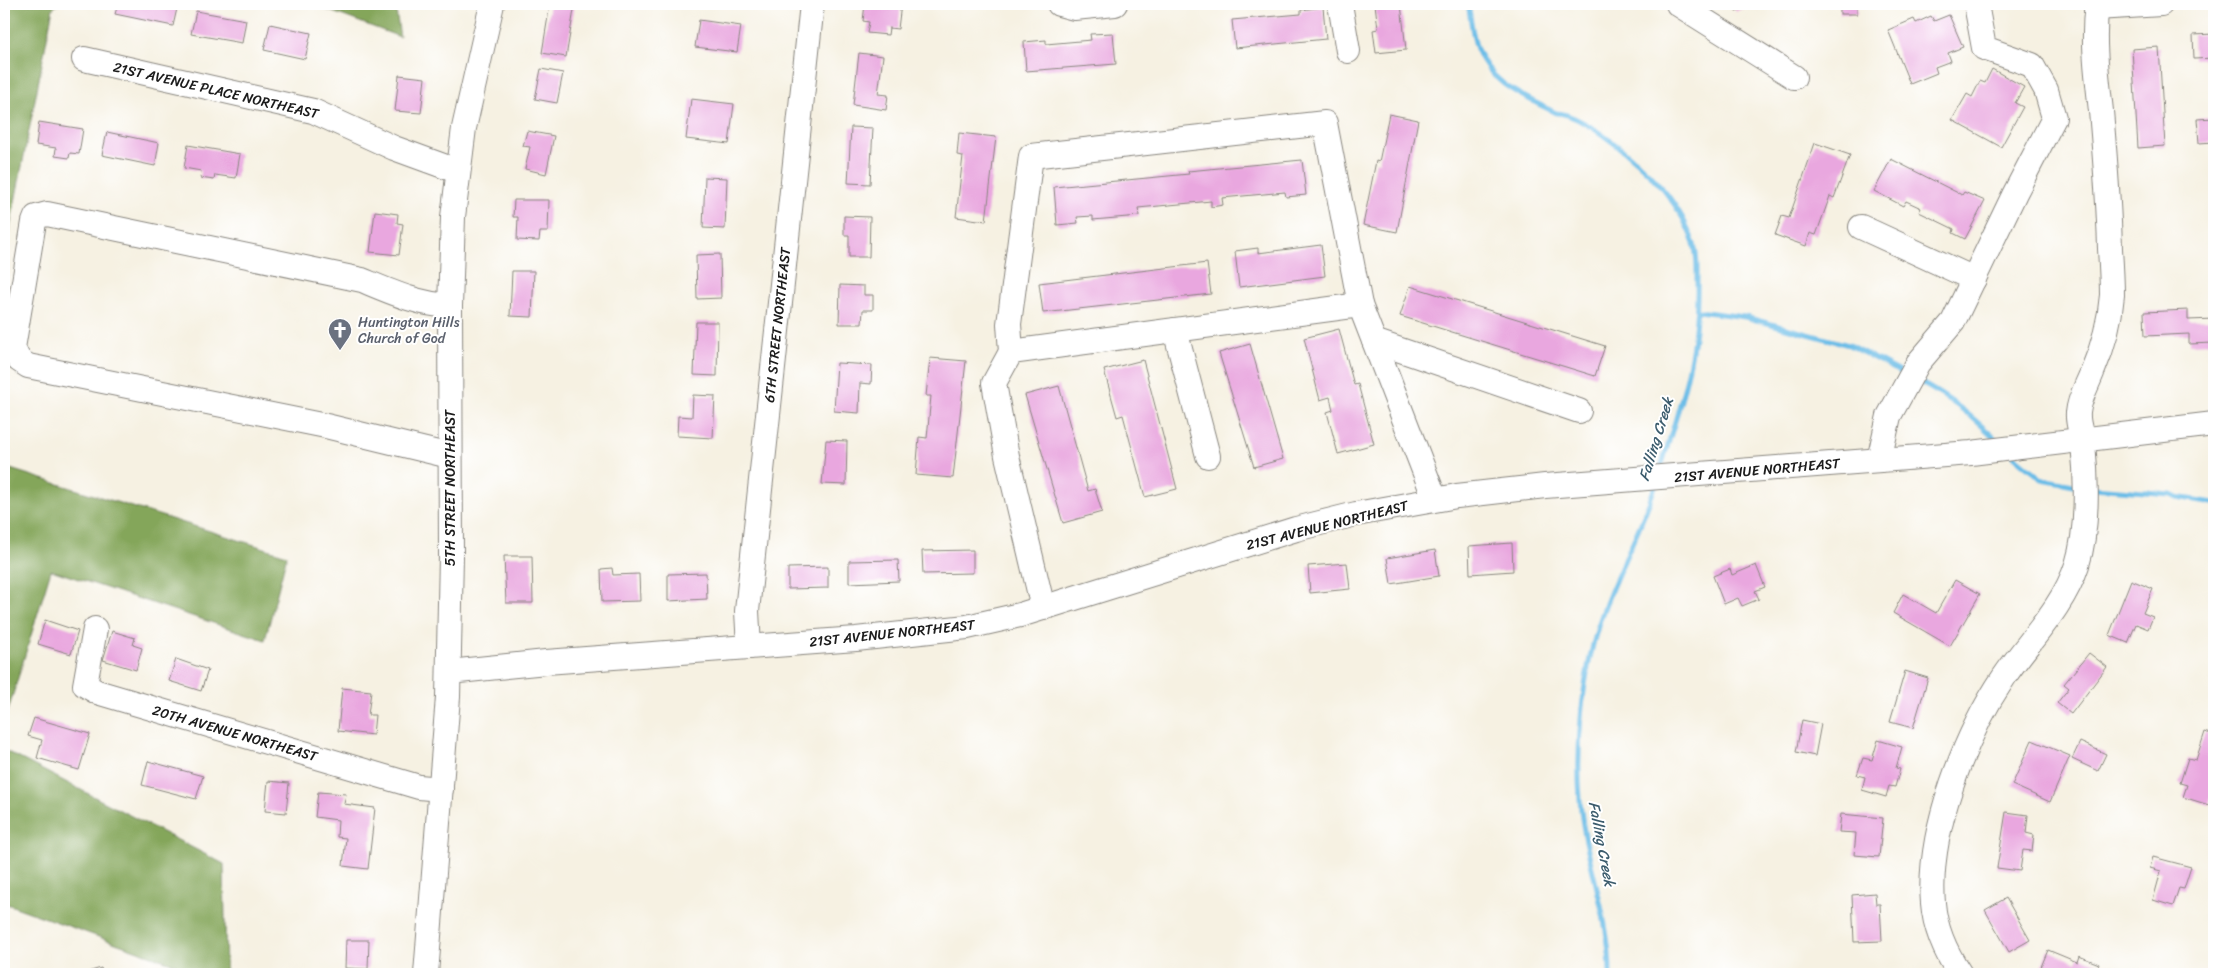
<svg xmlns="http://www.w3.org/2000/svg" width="2218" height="978" viewBox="0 0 2218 978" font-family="Sriracha,sans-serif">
<rect width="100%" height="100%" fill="#fff"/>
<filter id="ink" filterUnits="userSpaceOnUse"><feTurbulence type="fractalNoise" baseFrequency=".02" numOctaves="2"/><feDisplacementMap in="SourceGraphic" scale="10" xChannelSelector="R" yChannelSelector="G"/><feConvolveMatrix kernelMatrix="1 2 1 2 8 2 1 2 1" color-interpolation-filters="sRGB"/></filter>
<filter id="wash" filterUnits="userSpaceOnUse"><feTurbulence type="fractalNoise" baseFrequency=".0096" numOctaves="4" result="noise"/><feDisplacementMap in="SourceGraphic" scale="20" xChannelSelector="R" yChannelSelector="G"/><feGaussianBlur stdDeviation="1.12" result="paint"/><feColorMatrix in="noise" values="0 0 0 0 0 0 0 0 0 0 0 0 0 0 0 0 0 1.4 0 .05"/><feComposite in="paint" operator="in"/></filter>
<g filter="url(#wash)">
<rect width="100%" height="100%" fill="#f6f1e2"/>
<!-- forest -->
<g fill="#84a65a" stroke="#50613b">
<path d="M4,4H59L53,8L4,258Z"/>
<path d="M311,4H395L400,37Z"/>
<path d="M4,467L287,555L265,640L51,570L4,724Z"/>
<path d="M4,750L224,864L226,974H202L4,903Z"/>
</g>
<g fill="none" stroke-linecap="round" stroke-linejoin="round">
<!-- stream -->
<g stroke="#6cbde7" stroke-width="5">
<path d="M1468,4C1471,18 1472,36 1477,49C1492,86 1524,96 1556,113C1575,113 1609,139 1625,152C1654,175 1682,207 1694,244C1698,257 1697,269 1697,282C1699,351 1680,406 1660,470"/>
<path d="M1698,311L1745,317L1849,345L1904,374"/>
<path d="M1916,380C1951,399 1970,414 1999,442"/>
<path d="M2014,456L2042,479L2079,486"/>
<path d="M2093,488L2171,494L2177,497L2214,503"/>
<path d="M1610,974C1610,915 1584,858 1580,799C1576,742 1582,678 1599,623C1614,575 1641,532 1656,483"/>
</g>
</g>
<g id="blocks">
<!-- building -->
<g fill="#e9a7df">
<path d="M118,4H178L173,26L115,14Z"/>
<path d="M550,4H575L566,57L542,53Z"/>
<path d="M865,4H901L898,29L889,28L888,35L867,33L869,22L863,21Z"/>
<path d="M1375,4H1401L1406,50L1376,53L1373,30L1378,29Z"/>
<path d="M1733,4H1755L1736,11Z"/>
<rect x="1840" y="4" width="17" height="10"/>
<path d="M1323,7L1326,39L1235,48L1232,20L1301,14V10Z"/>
<path d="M196,11L246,20L242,43L191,34Z"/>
<path d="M1949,15L1963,47L1948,53L1951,61L1935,67L1937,73L1910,84L1888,30L1914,19L1916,23L1931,16L1934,21Z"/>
<path d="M699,20L741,26L737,52L695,47Z"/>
<path d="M270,24L311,33L305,59L264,50Z"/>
<path d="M1113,33L1116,64L1026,71L1024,42L1046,40V44L1091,40L1090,34Z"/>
<path d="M2214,34V58L2194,59L2193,35Z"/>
<path d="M2159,47L2165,146L2138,148L2132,49Z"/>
<path d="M859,53L883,56L878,94L888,95L886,110L853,105Z"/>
<path d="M541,69L563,73L557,103L535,99Z"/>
<path d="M1992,69L2024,87L2015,103L2023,107L2001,147L1952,120L1967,94L1972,97L1980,81L1985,83Z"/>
<path d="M399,75L425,78L421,113L395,111Z"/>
<path d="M691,99L734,104L729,144L686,139Z"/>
<path d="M1389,114L1418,120L1397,232L1363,225L1376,161L1379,162Z"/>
<path d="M2214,118V142L2199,143L2197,119Z"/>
<path d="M39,122L83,129L79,154L70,153L69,158L55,156L56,148L36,145Z"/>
<path d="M851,127L873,128L870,184L848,183Z"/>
<path d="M527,131L554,136L546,174L525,169L530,147L523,146Z"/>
<path d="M107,132L159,143L155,166L102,155Z"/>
<path d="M959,133L996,137L986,221L956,217L963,156L957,155Z"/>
<path d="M1815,143L1850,155L1834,198L1830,196L1816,235L1810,233L1806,246L1775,235L1782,216L1789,218Z"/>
<path d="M188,145L240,154L236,178L215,175L214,180L200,178L201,171L184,168Z"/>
<path d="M1891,159L1962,195L1964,192L1985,201L1965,239L1953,233L1954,229L1919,212L1921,208L1906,201L1903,206L1874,191Z"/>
<path d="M1302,160L1306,195L1286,197L1285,192L1222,198L1223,205L1211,207V201L1138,208L1139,216L1093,220V216L1077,217L1078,223L1057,225L1054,187L1189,174L1188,171Z"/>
<path d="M705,177L727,178L725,229L703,228Z"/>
<path d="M514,200H549L548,232H540L539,241L517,240L518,217H513Z"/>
<path d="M375,211L398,214L397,223L403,224L399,255L370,252Z"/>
<path d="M844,216L870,217L869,257H849V235H844Z"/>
<path d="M1321,245L1325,276L1239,287L1235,251L1258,248V253Z"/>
<path d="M720,254L721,298L697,299L696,255Z"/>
<path d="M1207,263L1211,294L1043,313L1039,283Z"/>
<path d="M512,271H534L532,317L510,316Z"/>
<path d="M840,285L864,286V295H873V310H863L862,324H839Z"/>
<path d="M1410,286L1605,346L1595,376L1400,316Z"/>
<path d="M2188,310V320L2214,319V343L2189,344V334L2145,336L2144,312Z"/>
<path d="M696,322H718L717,376L694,375Z"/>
<path d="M1339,329L1354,385L1358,384L1374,444L1338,454L1327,412L1333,410L1330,397L1320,400L1304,338Z"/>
<path d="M1250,344L1283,459L1254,467L1219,353Z"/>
<path d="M930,358L966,361L953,478L916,475L919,437L927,438L931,396H926Z"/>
<path d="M1143,360L1177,489L1145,497L1123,415L1117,417L1104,370Z"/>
<path d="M837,363L872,365L871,384L860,383L859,413L834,411Z"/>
<path d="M1059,386L1088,491L1095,489L1102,512L1063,523L1025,395Z"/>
<path d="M693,395L715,396L713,438L677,436L678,416L692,417Z"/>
<path d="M826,440L847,441L846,485L822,484Z"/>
<path d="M1512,543L1513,571L1470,574L1469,546Z"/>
<path d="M973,550V573L923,574L922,551Z"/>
<path d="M1435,550L1439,576L1391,584L1387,558Z"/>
<path d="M504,556H532L533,603H506Z"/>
<path d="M898,560L899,581L849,583V561Z"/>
<path d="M1347,563L1350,589L1310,593L1308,566Z"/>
<path d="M1756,565L1765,587L1755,591L1759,599L1742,606L1738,598L1724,604L1713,576L1730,569L1732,575Z"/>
<path d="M828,567V588L788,589V568Z"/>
<path d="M612,568L613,575L639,574L640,601L602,602L601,569Z"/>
<path d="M706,573L707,599L668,601V574Z"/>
<path d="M1955,580L1980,594L1950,646L1893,613L1903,594L1936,613Z"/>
<path d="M2131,580L2153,589L2143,613L2153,617L2148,629L2136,624L2128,643L2109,635Z"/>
<path d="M45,620L78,631L71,654L38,644Z"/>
<path d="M112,631L135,638L133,645L142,648L136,670L103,660Z"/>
<path d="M2089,653L2107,667L2071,714L2057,703L2069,688L2064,684Z"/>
<path d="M176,659L208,670L201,691L169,681Z"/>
<path d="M1905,671L1928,678L1913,728L1890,722Z"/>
<path d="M342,688L371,691L368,715H375L373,735L338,731Z"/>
<path d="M34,718L90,734L79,770L37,758L42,740L28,736Z"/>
<path d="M1802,720L1821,724L1815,756L1796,752Z"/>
<path d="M2205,732L2214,735V789L2209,805L2183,797L2187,785L2180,783L2188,758L2196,760Z"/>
<path d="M1878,740L1902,747L1896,768L1900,769L1895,787L1889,786L1886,797L1862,790L1865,777L1857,775L1863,758L1872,760Z"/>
<path d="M2032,740L2070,756L2050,802L2012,785Z"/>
<path d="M2080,742L2106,754L2098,771L2072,759Z"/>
<path d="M148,761L203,776L196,799L142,785Z"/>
<path d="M268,781L289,783L286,813L265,811Z"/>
<path d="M318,792L346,794L344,804L375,808L368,869L343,866L346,838L337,837L338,820L315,817Z"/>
<path d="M2006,812L2028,815L2026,833L2034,835L2032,851L2023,850L2020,871L1997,868Z"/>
<path d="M1841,814L1883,818L1879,857L1854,855L1856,833L1839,832Z"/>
<path d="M2153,857L2191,867L2184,889L2179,888L2173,906L2153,900L2161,871L2150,868Z"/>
<path d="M1875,893L1876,904H1880L1882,941L1854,942L1852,895Z"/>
<path d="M2006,898L2030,940L2009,952L1985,910Z"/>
<path d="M346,940H369L368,969L345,968Z"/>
<path d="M2048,950L2077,962L2079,956L2099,964L2095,974H2038Z"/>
<path d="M101,968L103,974H81Z"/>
</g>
</g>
</g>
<g filter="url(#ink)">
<use href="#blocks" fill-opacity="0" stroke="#89867f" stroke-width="1"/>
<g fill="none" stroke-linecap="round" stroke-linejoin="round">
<!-- minor casing -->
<g stroke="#89867f" stroke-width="26">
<g id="minor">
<path d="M1059,4L1074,8L1115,4"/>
<path d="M1340,4L1348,51"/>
<path d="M1678,4L1794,77"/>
<path d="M2096,8L2161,4"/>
<path d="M84,59L313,111L394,148L457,171"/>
<path d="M1861,227L1974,279"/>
<path d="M450,306C417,304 391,292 362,280L47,214L36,217L34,222L13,348L19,360L28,366L326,426L450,456"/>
<path d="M1175,330L1208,456"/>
<path d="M1374,341L1579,411"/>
<path d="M1011,352L1009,324L1031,156L1325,123L1360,305"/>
<path d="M1879,460L1889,416L1918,363L1953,322L2015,193L2054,118L2046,90L2032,65L1984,48L1976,4"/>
<path d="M1043,608L1007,456L994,383L1011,352L1360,305L1435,499"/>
<path d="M95,629L85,685L97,692L419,787L441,789"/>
<path d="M749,647L747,611L812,4"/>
<path d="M449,672L546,662L856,639L967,627L1020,615L1296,529L1356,514L1457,496L1545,486L1971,453L2214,424"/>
<path d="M426,974L448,697L451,556L450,306L453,217L464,128L492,4"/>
<path d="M1960,974C1946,953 1935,929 1933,903C1927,832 1965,735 2004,677C2029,640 2063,608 2077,565C2088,530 2087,480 2083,443C2082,433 2077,424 2078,413C2079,398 2088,384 2093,370C2103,347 2110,320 2112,295C2112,280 2111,264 2110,249C2109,203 2105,157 2101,111C2097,75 2092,40 2097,4"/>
</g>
</g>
<!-- minor -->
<use href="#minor" stroke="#fff" stroke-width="24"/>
</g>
</g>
<!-- icons -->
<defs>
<g id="church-pin" transform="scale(1.25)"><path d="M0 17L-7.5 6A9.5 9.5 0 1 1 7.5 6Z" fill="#6b7280" stroke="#fff"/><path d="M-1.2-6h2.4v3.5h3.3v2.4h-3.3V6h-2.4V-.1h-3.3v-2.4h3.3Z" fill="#fff"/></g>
</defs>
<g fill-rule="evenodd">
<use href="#church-pin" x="340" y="330"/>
</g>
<g text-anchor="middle" stroke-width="4" stroke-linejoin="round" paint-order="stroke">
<!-- street labels -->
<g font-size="14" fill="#1c1c1c" stroke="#fff">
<text transform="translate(216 90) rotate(13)" y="5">21ST AVENUE PLACE NORTHEAST</text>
<text transform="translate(777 325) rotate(-84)" y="5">6TH STREET NORTHEAST</text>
<text transform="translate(1757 470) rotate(-5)" y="5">21ST AVENUE NORTHEAST</text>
<text transform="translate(450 488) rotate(-90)" y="5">5TH STREET NORTHEAST</text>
<text transform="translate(1327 525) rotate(-14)" y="5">21ST AVENUE NORTHEAST</text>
<text transform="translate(892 633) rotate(-6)" y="5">21ST AVENUE NORTHEAST</text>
<text transform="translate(235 733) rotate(16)" y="5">20TH AVENUE NORTHEAST</text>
</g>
<!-- worship labels -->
<g font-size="14" fill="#5b616d" stroke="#fff" text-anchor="start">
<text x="358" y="327">Huntington Hills<tspan x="358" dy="16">Church of God</tspan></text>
</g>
<!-- water labels -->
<g font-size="15" font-style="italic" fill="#3c5c6d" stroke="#fff">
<text transform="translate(1656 439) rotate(-73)" y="5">Falling Creek</text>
<text transform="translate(1602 844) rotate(79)" y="5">Falling Creek</text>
</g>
</g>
<!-- margin -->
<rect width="2218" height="978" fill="none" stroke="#fff" stroke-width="20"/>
</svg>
